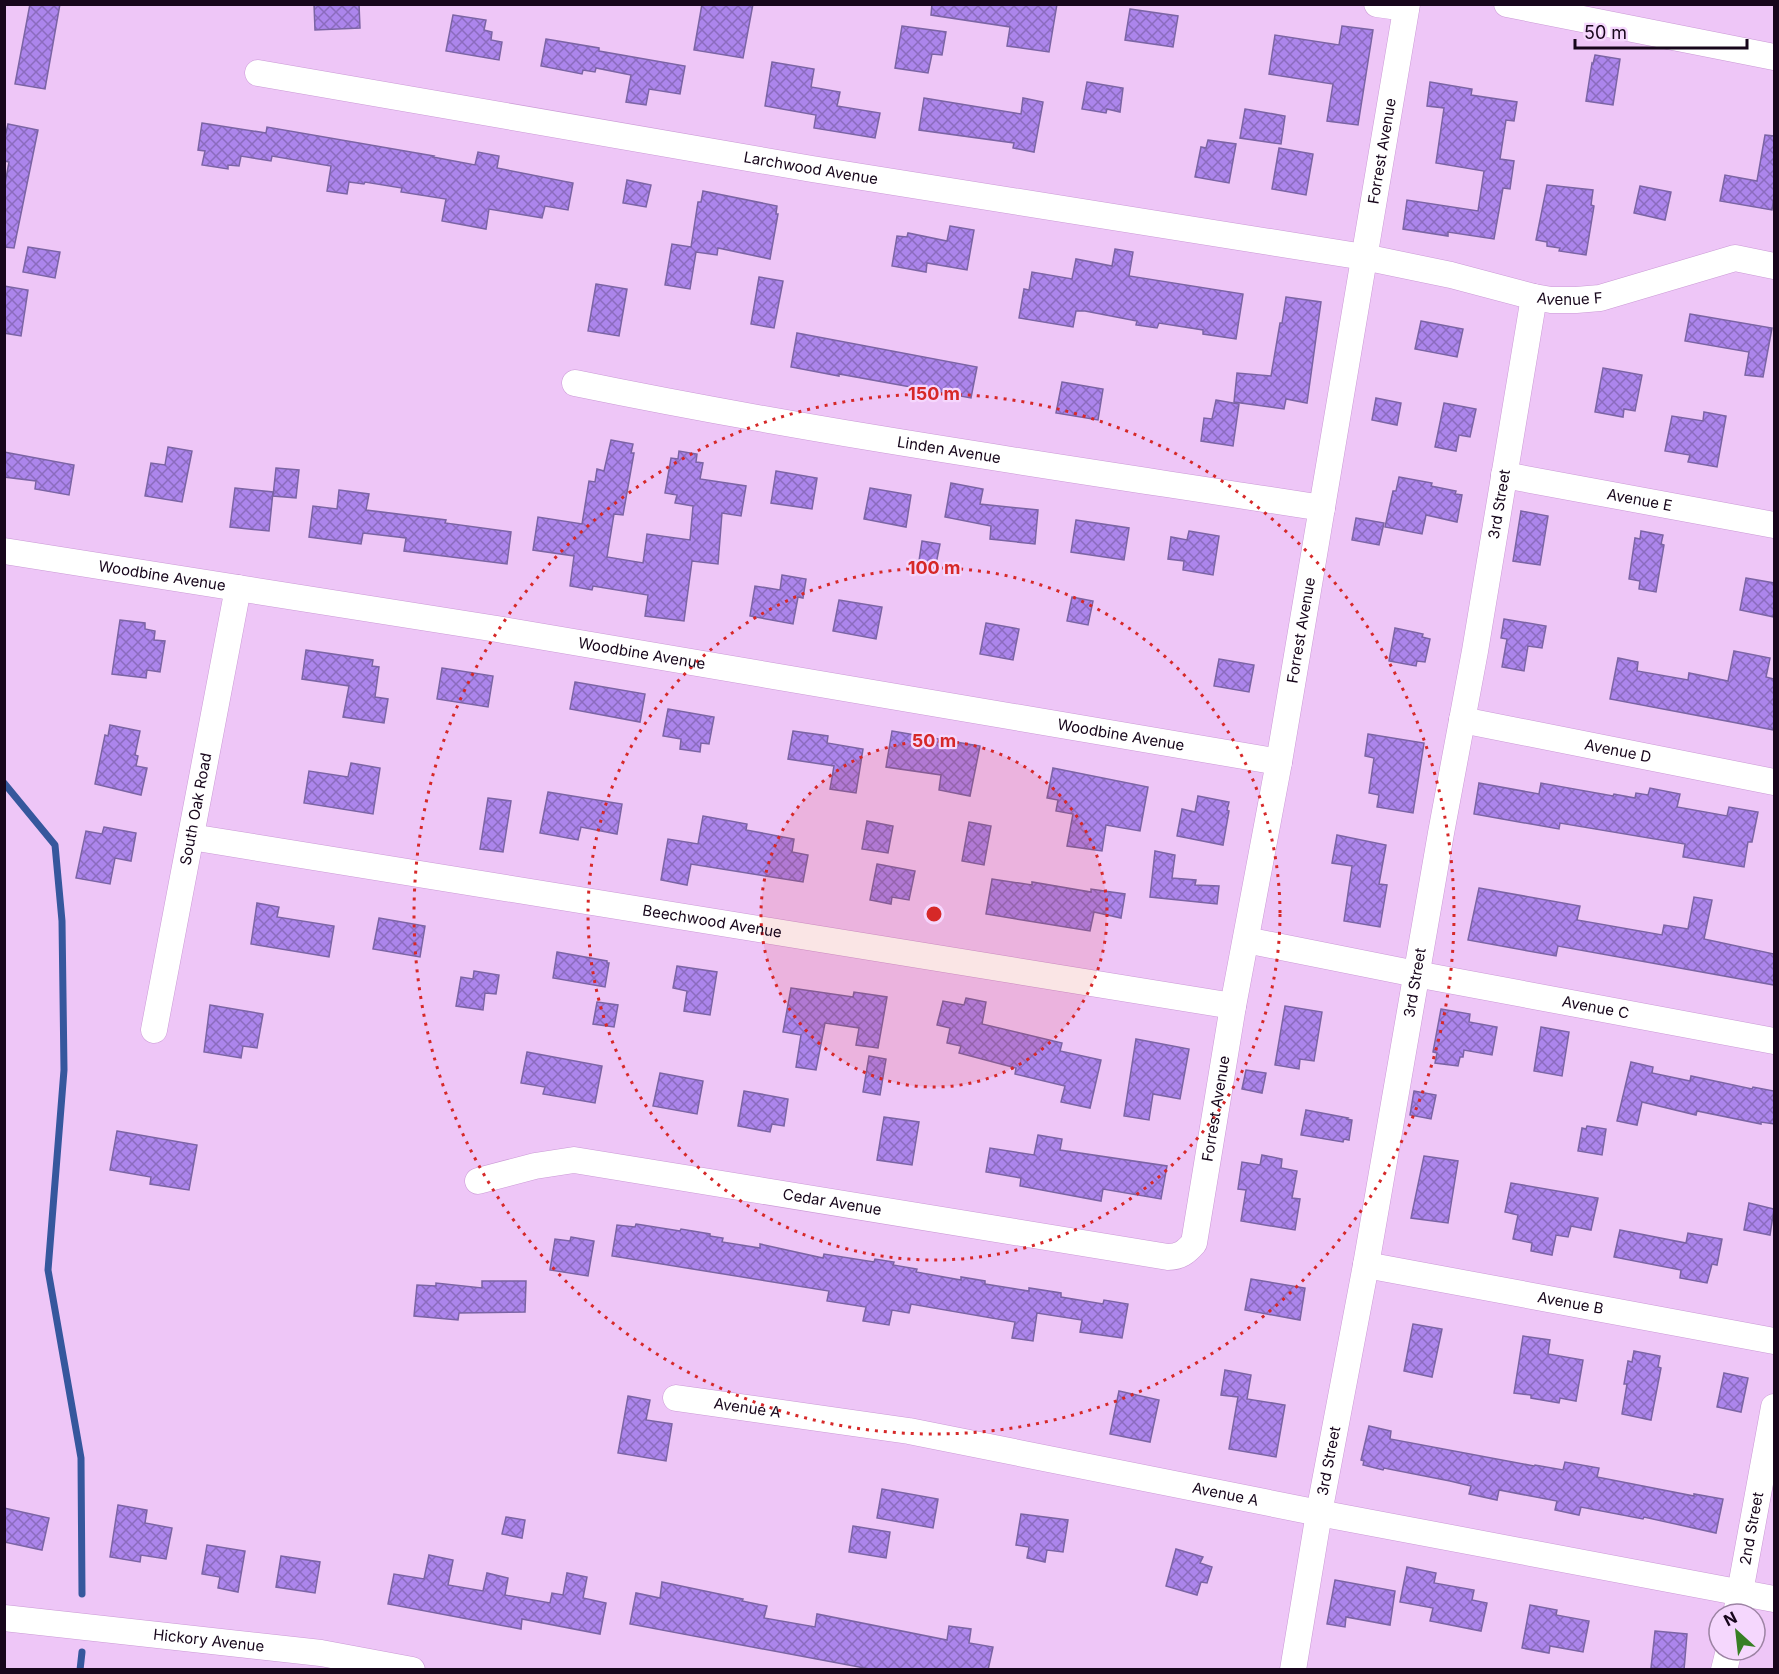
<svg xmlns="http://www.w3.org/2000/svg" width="1779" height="1674" viewBox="0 0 1779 1674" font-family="Inter,sans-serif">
<defs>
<pattern id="building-cross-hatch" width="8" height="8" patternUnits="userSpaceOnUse" patternTransform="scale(1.5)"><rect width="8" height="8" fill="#ac85ec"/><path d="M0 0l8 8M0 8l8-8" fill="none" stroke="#8b6bbe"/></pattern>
</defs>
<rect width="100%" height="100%" fill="#eec6f7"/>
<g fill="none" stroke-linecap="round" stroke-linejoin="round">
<!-- stream -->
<g stroke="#36579d" stroke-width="7">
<path d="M4,783L55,845L62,921L64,1070L48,1270L81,1458L82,1594"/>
<path d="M80,1670L82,1652"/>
</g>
</g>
<!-- building -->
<g fill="url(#building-cross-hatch)" stroke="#7b64a4" stroke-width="1.5">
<path d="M30,4H60L45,89L15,84Z"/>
<path d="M314,4H359L360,28L315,30Z"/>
<path d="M702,4H753L743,58L694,50Z"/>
<path d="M932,4H1057L1049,52L1007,46L1010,27L931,15Z"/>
<path d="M1130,9L1178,16L1173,47L1125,40Z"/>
<path d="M453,15L486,20L484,30L492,32L491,40L502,42L499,60L446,51Z"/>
<path d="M902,26L946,32L942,55L932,54L928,73L895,68Z"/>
<path d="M1342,26L1373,30L1358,125L1327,121L1333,84L1269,74L1275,35L1339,45Z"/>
<path d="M546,39L599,48V51L685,66L680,94L649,89L646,105L626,102L631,75L596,68L595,72L583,70L582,74L541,66Z"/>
<path d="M1595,55L1620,59L1613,105L1586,101L1592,63L1593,64Z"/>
<path d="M772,62L814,69L811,87L840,92L837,106L880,113L875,138L814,128L816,115L765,106Z"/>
<path d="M1087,82L1123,88L1120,112L1107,109L1106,113L1082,109Z"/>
<path d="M1430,82L1472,89L1471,95L1517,102L1514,121L1506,120L1500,159L1514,161L1510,189L1503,188L1494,239L1448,232V236L1403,229L1407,200L1478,211L1484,171L1436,163L1444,108L1427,106Z"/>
<path d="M924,98L1021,114L1023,98L1043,102L1034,152L1013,148L1014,143L919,130Z"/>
<path d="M1245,109L1285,116L1281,144L1240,138Z"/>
<path d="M202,123L266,133L267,127L434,156L433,157L475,165L478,152L499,156L497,168L573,183L568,210L545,206L542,218L489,209L486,229L442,221L446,199L401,192L402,188L365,182L364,184L349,182L347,194L327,191L331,166L272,156L271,161L241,156L239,166L228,165V169L202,165L205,151L198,150Z"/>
<path d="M8,124L38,130L14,248L4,247V189L9,162L4,161V142Z"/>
<path d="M1765,135L1774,136V197L1772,210L1720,201L1725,175L1757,181Z"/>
<path d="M1208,140L1236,144L1229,183L1195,177L1201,147L1206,148Z"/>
<path d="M1279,148L1313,154L1306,195L1272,189Z"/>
<path d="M627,180L651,185L646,207L623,203Z"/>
<path d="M1547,185L1593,190L1591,205L1594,206L1586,255L1559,251L1560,248L1547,246V242L1536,240Z"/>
<path d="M1640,186L1671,192L1665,220L1634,213Z"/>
<path d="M703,191L777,206L776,214H778L770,259L718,248L717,255L696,252L690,289L665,285L672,244L691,247L698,202H701Z"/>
<path d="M950,226L974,230L967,270L927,263L926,272L892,266L897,236L907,237L908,233L947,241Z"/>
<path d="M28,247L60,252L55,278L23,272Z"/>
<path d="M1115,249L1133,252L1129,276L1243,294L1236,339L1203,334V330L1159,323L1157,328L1136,325L1137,321L1085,311H1076L1073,327L1019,318L1024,289L1029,290L1032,272L1072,279L1076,259L1112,266Z"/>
<path d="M759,277L783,281L774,328L751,324Z"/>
<path d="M596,284L627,289L619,336L588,331Z"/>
<path d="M4,286L28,290L21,336L4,333Z"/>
<path d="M1286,297L1321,302L1307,403L1286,399L1284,409L1234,402L1237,373L1271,376L1280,323H1282Z"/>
<path d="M1690,314L1772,328L1763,377L1745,375L1749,352L1685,341Z"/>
<path d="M1421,321L1463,329L1457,357L1415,349Z"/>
<path d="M797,333L977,367L971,398L839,374V376L791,367Z"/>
<path d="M1603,368L1642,375L1635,411L1624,409L1623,417L1595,412Z"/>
<path d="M1062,382L1103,389L1098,420L1056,413Z"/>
<path d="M1376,398L1401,403L1397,425L1372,420Z"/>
<path d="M1216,400L1239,404L1233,446L1201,441L1204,418L1212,419Z"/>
<path d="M1444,403L1476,409L1470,437L1459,435L1456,451L1435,447Z"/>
<path d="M1704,412L1726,416L1717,467L1688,462L1690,455L1665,451L1672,416L1703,421Z"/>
<path d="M611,440L633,444L631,453H634L623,515L614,514L607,557L643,563L647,534L690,540L693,506L675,503L677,495L665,493L671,458L678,459L679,451L697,454L696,462L703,463L700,479L746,486L741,516L722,513L718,564L692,561L684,621L645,616L648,595L593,586L592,590L570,586L574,556L533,550L538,517L582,524L589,481L595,482L597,469L604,471Z"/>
<path d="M168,447L192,451L182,502L145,496L151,463L165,465Z"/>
<path d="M4,452L74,465L69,495L35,489L36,481L4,477Z"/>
<path d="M276,468L299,470L296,498L273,496Z"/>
<path d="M776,471L817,478L812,509L771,503Z"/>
<path d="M1399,477L1432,483L1431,486L1456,491L1455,494L1462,495L1457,522L1426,515L1422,534L1385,527L1393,491H1396Z"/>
<path d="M951,483L983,489L980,504L1038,510L1035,544L990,539L991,526L945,517Z"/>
<path d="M235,488L273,492L269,531L230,527Z"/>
<path d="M870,488L911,495L906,527L864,519Z"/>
<path d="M339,490L369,494L366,510L446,520L445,523L511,532L507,564L404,551L406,538L363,533L361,544L309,537L313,506L337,509Z"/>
<path d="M1521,511L1548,516L1540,565L1513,561Z"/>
<path d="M1356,518L1384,523L1379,545L1352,540Z"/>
<path d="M1076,520L1129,528L1124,560L1071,552Z"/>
<path d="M1189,531L1219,536L1213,575L1183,570L1184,561L1168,559L1171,537L1187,540Z"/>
<path d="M1641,531L1663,535L1661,544L1664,545L1656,592L1639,589L1640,581L1629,579L1635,538L1640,539Z"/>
<path d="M922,541L940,544L936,564L919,561Z"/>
<path d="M782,575L806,579L803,598L798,597L793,624L750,616L755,586L780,590Z"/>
<path d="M1746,578L1774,583V617L1740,610Z"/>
<path d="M1072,597L1093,601L1088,625L1067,621Z"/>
<path d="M839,600L882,607L876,639L833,631Z"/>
<path d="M1504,619L1546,626L1542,648L1528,646L1524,671L1502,667L1507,639L1501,638Z"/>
<path d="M120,620L145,623V629L155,631L154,640L165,641L160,672L147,670L146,678L112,674Z"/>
<path d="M986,623L1019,629L1013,660L980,654Z"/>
<path d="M1395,628L1423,634L1422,637L1430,639L1425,662L1417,661L1416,666L1389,661Z"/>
<path d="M306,650L373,660L372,666L379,667L375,697L388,699L384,723L343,717L349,686L302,679Z"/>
<path d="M1734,651L1770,658L1766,677L1774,679V730L1610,699L1618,658L1638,662L1637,671L1688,680L1689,673L1728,681Z"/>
<path d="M1219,659L1254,665L1249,692L1214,686Z"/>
<path d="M442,668L493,676L488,707L437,699Z"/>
<path d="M575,682L645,694L640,722L570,709Z"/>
<path d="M668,709L714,717L709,744L701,743L700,752L680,749L681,739L663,736Z"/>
<path d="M110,725L140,731L135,755L138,756L136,766L147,768L141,795L95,784L105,735L108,736Z"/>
<path d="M793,731L828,736L827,743L863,749L856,793L830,789L834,766L788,759Z"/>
<path d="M892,731L980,746L970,796L939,790L941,775L886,767Z"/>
<path d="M1368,734L1424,743L1413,813L1377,807L1379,795L1369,793L1374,758L1365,756Z"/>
<path d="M351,763L380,768L373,814L304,803L309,771L348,777Z"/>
<path d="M1053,768L1148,787L1140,831L1106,825L1102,851L1067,846L1073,814L1056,811L1058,800L1047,798Z"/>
<path d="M1479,783L1539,794L1541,783L1613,796L1614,794L1635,798L1636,793L1648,795L1650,788L1680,794L1677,807L1727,816L1729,807L1758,812L1752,842H1748L1744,867L1683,857L1685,844L1560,823L1559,829L1474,814Z"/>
<path d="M548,792L622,804L617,834L581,827L578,840L540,833Z"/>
<path d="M1198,796L1229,802L1227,810L1229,811L1223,845L1177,836L1182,809L1195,812Z"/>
<path d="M488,798L511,801L503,852L480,849Z"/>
<path d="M703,816L747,824L746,830L794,839L792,852L808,855L803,882L691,864L687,885L661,880L668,839L698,844Z"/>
<path d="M867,821L893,826L888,853L862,849Z"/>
<path d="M969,822L991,826L984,865L962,861Z"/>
<path d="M104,827L136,833L131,861L115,858L110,884L76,878L86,831L102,834Z"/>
<path d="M1337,835L1386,845L1379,884L1387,885L1380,927L1344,921L1352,866L1332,863Z"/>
<path d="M1155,851L1175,855L1172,878L1196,880L1195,885L1219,886L1217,904L1150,897Z"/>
<path d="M877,864L915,871L909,900L892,897L891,904L870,900Z"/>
<path d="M992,879L1032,885V882L1091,892V889L1125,894L1121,918L1094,912L1090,931L986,914Z"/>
<path d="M1479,888L1580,906L1577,920L1662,935L1664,925L1688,929L1694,897L1712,900L1704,939L1774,954V985L1558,946L1556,956L1468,940Z"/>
<path d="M257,903L279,907L277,917L334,926L329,957L251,944Z"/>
<path d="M379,918L425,926L420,957L373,949Z"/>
<path d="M557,952L607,961V963H609L605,987L553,978Z"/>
<path d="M677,966L717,972L710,1015L684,1011L687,991L673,988Z"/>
<path d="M474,971L499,975L496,994L485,993L483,1010L456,1006L461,977L473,979Z"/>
<path d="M791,988L853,997L854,992L887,997L878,1048L856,1045L859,1028L825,1023L816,1070L796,1067L801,1035L783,1032Z"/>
<path d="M966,998L986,1002L982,1024L1062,1043L1060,1051L1101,1060L1090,1108L1061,1102L1065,1086L1015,1074L1016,1068L959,1053L961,1046L947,1043L950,1028L937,1025L943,1001L964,1005Z"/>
<path d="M597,1002L618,1005L614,1027L593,1024Z"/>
<path d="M210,1005L263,1014L257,1048L243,1046L241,1058L204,1052Z"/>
<path d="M1285,1006L1322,1012L1314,1061L1300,1059L1299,1069L1275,1065Z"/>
<path d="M1441,1009L1470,1014L1469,1022L1497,1027L1492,1055L1464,1050L1463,1057H1460L1458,1066L1435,1063L1437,1053L1433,1052Z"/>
<path d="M1541,1027L1569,1032L1562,1076L1534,1071Z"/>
<path d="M1136,1039L1189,1049L1180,1099L1153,1094L1149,1120L1124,1116Z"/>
<path d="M527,1052L602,1066L595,1103L543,1094L545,1087L521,1083Z"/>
<path d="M869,1056L886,1059L880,1095L863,1092Z"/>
<path d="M1631,1062L1653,1067L1652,1073L1690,1081L1691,1076L1752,1089L1753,1087L1774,1091V1124L1761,1122V1124L1697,1111L1696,1115L1642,1102L1637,1125L1617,1121Z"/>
<path d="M1246,1070L1266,1073L1262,1093L1242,1089Z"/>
<path d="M660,1073L703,1081L697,1114L653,1106Z"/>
<path d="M744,1091L788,1099L784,1126L772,1124L770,1132L738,1126Z"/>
<path d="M1414,1091L1436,1095L1431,1119L1410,1115Z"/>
<path d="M1306,1110L1348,1118L1347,1119L1352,1120L1349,1140L1344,1139L1343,1142L1301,1135Z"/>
<path d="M884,1117L919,1122L912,1165L877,1160Z"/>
<path d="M1587,1126L1606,1129L1602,1155L1578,1151L1582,1128L1586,1129Z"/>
<path d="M117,1131L197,1145L189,1190L150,1184L151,1177L110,1170Z"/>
<path d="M1038,1135L1062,1139L1060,1150L1167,1166L1161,1199L1103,1189L1101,1201L1020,1186L1021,1178L986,1172L990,1148L1034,1155Z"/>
<path d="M1262,1155L1282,1159L1281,1168L1297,1171L1292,1198L1300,1199L1295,1230L1241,1221L1246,1190L1238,1189L1242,1162L1260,1165Z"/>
<path d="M1424,1156L1458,1161L1448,1223L1411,1218Z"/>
<path d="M1511,1183L1598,1198L1591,1230L1571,1226L1568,1237L1556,1235L1552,1255L1531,1251L1532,1243L1513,1239L1518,1215L1505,1212Z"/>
<path d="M1749,1203L1774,1209L1770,1235L1744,1230Z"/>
<path d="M636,1224L680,1231L681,1229L710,1234V1236L723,1238L722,1242L760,1248V1244L823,1258L824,1254L874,1262L875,1259L894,1262L893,1265L917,1269L916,1272L961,1280V1277L985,1281V1284L1029,1291V1288L1061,1293V1297L1103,1304L1104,1300L1128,1304L1122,1338L1080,1332L1082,1320L1037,1313L1033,1341L1012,1338L1015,1322L911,1304L909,1313L892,1310L889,1325L863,1321L866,1307L827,1301L829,1291L612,1256L617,1225L635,1227Z"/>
<path d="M1620,1230L1686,1243L1688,1233L1722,1239L1717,1265L1712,1264L1707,1283L1680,1278L1681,1270L1614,1257Z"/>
<path d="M571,1237L594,1241L588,1276L550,1270L555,1239L570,1241Z"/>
<path d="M1251,1279L1305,1288L1300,1320L1245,1310Z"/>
<path d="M482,1281H526L525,1312L459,1313L458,1320L414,1316L417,1285L436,1286V1283L482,1288Z"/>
<path d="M1413,1324L1442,1329L1432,1377L1404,1371Z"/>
<path d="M1523,1336L1550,1340L1548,1354L1583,1360L1576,1401L1560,1398L1559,1403L1531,1398V1395L1514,1393Z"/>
<path d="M1634,1351L1660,1356L1658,1367L1661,1368L1651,1420L1622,1414L1627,1384H1624L1628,1361L1632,1362Z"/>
<path d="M1225,1370L1251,1375L1247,1399L1285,1405L1276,1457L1229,1449L1238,1397L1221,1395Z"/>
<path d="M1724,1373L1748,1378L1741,1412L1717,1407Z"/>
<path d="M1119,1391L1159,1400L1150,1442L1110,1434Z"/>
<path d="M628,1396L650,1400L646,1420L672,1424L666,1461L618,1453Z"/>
<path d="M1369,1426L1391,1431L1390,1439L1534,1466L1535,1465L1563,1470L1565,1462L1599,1468L1597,1477L1694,1496V1494L1723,1499L1716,1533L1644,1517L1643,1519L1581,1507L1579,1515L1555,1510L1557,1501L1499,1490L1497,1500L1469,1494L1471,1486L1450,1481L1384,1468L1383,1470L1363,1465L1364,1461L1361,1460Z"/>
<path d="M882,1489L938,1499L933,1528L877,1518Z"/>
<path d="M118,1505L147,1510L145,1523L172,1528L166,1559L141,1555L140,1562L110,1557Z"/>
<path d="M4,1508L49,1518L42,1550L4,1542Z"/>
<path d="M1021,1514L1068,1520L1063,1552L1047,1550L1045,1562L1027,1558L1029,1547L1016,1545Z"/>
<path d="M506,1517L525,1520L522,1538L502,1534Z"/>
<path d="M853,1526L890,1532L886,1558L849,1552Z"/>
<path d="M207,1545L245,1551L238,1592L218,1588L220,1577L202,1574Z"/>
<path d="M1176,1549L1203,1557L1200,1563L1212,1567L1207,1583L1201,1582L1197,1595L1166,1586Z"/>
<path d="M429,1555L453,1560L448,1585L483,1591L487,1573L508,1578L505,1595L550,1603L552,1593L563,1595L567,1573L587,1577L583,1598L606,1603L600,1634L522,1619L521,1629L388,1604L394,1574L424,1579Z"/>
<path d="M281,1556L320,1562L315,1593L276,1587Z"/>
<path d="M1407,1567L1436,1573L1434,1583L1474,1590L1472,1600L1487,1603L1481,1631L1430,1621L1433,1608L1400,1602Z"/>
<path d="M1335,1580L1395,1591L1390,1625L1346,1617L1345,1627L1327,1624Z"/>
<path d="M662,1582L743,1599L742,1601L767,1606L764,1618L815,1627L817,1614L947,1640L949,1626L971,1629L969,1643L993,1647L988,1670H875L630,1624L636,1593L660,1598Z"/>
<path d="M1530,1605L1557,1610L1556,1615L1589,1621L1583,1652L1550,1646L1549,1653L1522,1648Z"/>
<path d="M1655,1631L1687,1634L1684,1670L1651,1668Z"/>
</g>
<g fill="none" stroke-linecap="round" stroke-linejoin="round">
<!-- street casing -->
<g stroke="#ca99d5" stroke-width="27">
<g id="street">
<path d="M1377,4L1406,8"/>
<path d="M1507,4L1774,57"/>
<path id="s1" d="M258,73L812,169L1364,257L1451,275L1534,297L1551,300H1576L1600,298L1735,258L1774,266"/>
<path id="s2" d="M575,383C822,434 1073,469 1322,508"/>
<path id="s3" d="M1504,475L1774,525"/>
<path id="s4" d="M4,551L497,629L1279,762"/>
<path id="s5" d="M1462,720L1774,782"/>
<path id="s6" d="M191,837L1233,1006"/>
<path id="s7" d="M1246,940L1416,974L1774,1041"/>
<path id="s8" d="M154,1030L238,588"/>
<path id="s9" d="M478,1181L535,1166L574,1160L1168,1257C1180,1257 1186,1252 1194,1243L1233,1006L1279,762L1407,4"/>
<path id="s10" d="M1366,1265L1774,1341"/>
<path id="s11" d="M676,1398L909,1431L1319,1513L1774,1599"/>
<path id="s12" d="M1736,1614L1774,1407"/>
<path id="s13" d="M4,1618L321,1653L412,1670"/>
<path id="s14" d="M1293,1670L1319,1513L1366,1265L1441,833L1475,651L1534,297"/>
<path d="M1724,1670L1729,1650"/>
</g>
</g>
<!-- street -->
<use href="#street" stroke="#fff" stroke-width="26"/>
</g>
<!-- distance rings -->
<circle cx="934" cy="914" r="173" fill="#d62828" fill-opacity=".12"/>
<g fill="none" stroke="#d62828" stroke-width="3" stroke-dasharray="3 6">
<circle cx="934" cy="914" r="173"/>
<circle cx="934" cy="914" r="346"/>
<circle cx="934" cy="914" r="520"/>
</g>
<g text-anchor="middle" stroke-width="4.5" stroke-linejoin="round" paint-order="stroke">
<!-- street labels -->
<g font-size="15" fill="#17061b" stroke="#f5d7fd">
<text dy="5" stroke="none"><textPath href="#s9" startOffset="1839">Forrest Avenue</textPath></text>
<text dy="5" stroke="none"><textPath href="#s1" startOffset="561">Larchwood Avenue</textPath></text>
<text dy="5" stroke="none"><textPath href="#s1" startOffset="1332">Avenue F</textPath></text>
<text dy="5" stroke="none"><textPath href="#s2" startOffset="380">Linden Avenue</textPath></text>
<text dy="5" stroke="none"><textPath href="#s3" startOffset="138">Avenue E</textPath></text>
<text dy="5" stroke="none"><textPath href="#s14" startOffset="1184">3rd Street</textPath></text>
<text dy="5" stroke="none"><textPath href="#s4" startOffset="160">Woodbine Avenue</textPath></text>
<text dy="5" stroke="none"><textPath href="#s9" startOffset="1353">Forrest Avenue</textPath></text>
<text dy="5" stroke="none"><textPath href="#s4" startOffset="646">Woodbine Avenue</textPath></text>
<text dy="5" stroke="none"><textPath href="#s4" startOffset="1132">Woodbine Avenue</textPath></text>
<text dy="5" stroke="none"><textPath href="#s5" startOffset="159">Avenue D</textPath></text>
<text dy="5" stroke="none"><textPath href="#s8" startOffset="225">South Oak Road</textPath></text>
<text dy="5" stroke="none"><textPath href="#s6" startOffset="528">Beechwood Avenue</textPath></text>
<text dy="5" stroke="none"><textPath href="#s14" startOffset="698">3rd Street</textPath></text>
<text dy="5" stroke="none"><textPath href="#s7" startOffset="356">Avenue C</textPath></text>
<text dy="5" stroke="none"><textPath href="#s9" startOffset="867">Forrest Avenue</textPath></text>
<text dy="5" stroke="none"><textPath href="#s9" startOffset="360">Cedar Avenue</textPath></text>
<text dy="5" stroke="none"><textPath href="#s10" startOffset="208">Avenue B</textPath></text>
<text dy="5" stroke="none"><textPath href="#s11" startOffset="72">Avenue A</textPath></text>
<text dy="5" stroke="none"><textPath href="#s14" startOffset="212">3rd Street</textPath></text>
<text dy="5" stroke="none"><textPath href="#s11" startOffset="558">Avenue A</textPath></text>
<text dy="5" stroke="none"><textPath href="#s12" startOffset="87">2nd Street</textPath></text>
<text dy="5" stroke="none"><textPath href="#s13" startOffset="206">Hickory Avenue</textPath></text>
</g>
</g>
<circle cx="934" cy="914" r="9" fill="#d62828" stroke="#f5d7fd" stroke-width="3"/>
<g font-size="18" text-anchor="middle" font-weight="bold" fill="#d62828" stroke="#f5d7fd" stroke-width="4.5" stroke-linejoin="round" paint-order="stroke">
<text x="934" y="400">150 m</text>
<text x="934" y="574">100 m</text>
<text x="934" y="747">50 m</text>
</g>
<!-- border -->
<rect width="1779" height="1674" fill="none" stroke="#17061b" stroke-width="12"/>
<!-- north arrow -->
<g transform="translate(1737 1632) rotate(333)"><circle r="28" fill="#f5d7fd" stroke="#9c83a3" stroke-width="1.5"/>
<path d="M0-4.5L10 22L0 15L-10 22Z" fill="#377f24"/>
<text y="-9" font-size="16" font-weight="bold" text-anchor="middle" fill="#17061b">N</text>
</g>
<!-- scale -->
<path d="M1575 39v9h172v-9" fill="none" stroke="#17061b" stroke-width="3"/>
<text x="1584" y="39" font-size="18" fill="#17061b" stroke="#f5d7fd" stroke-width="4.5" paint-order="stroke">50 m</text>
</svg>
